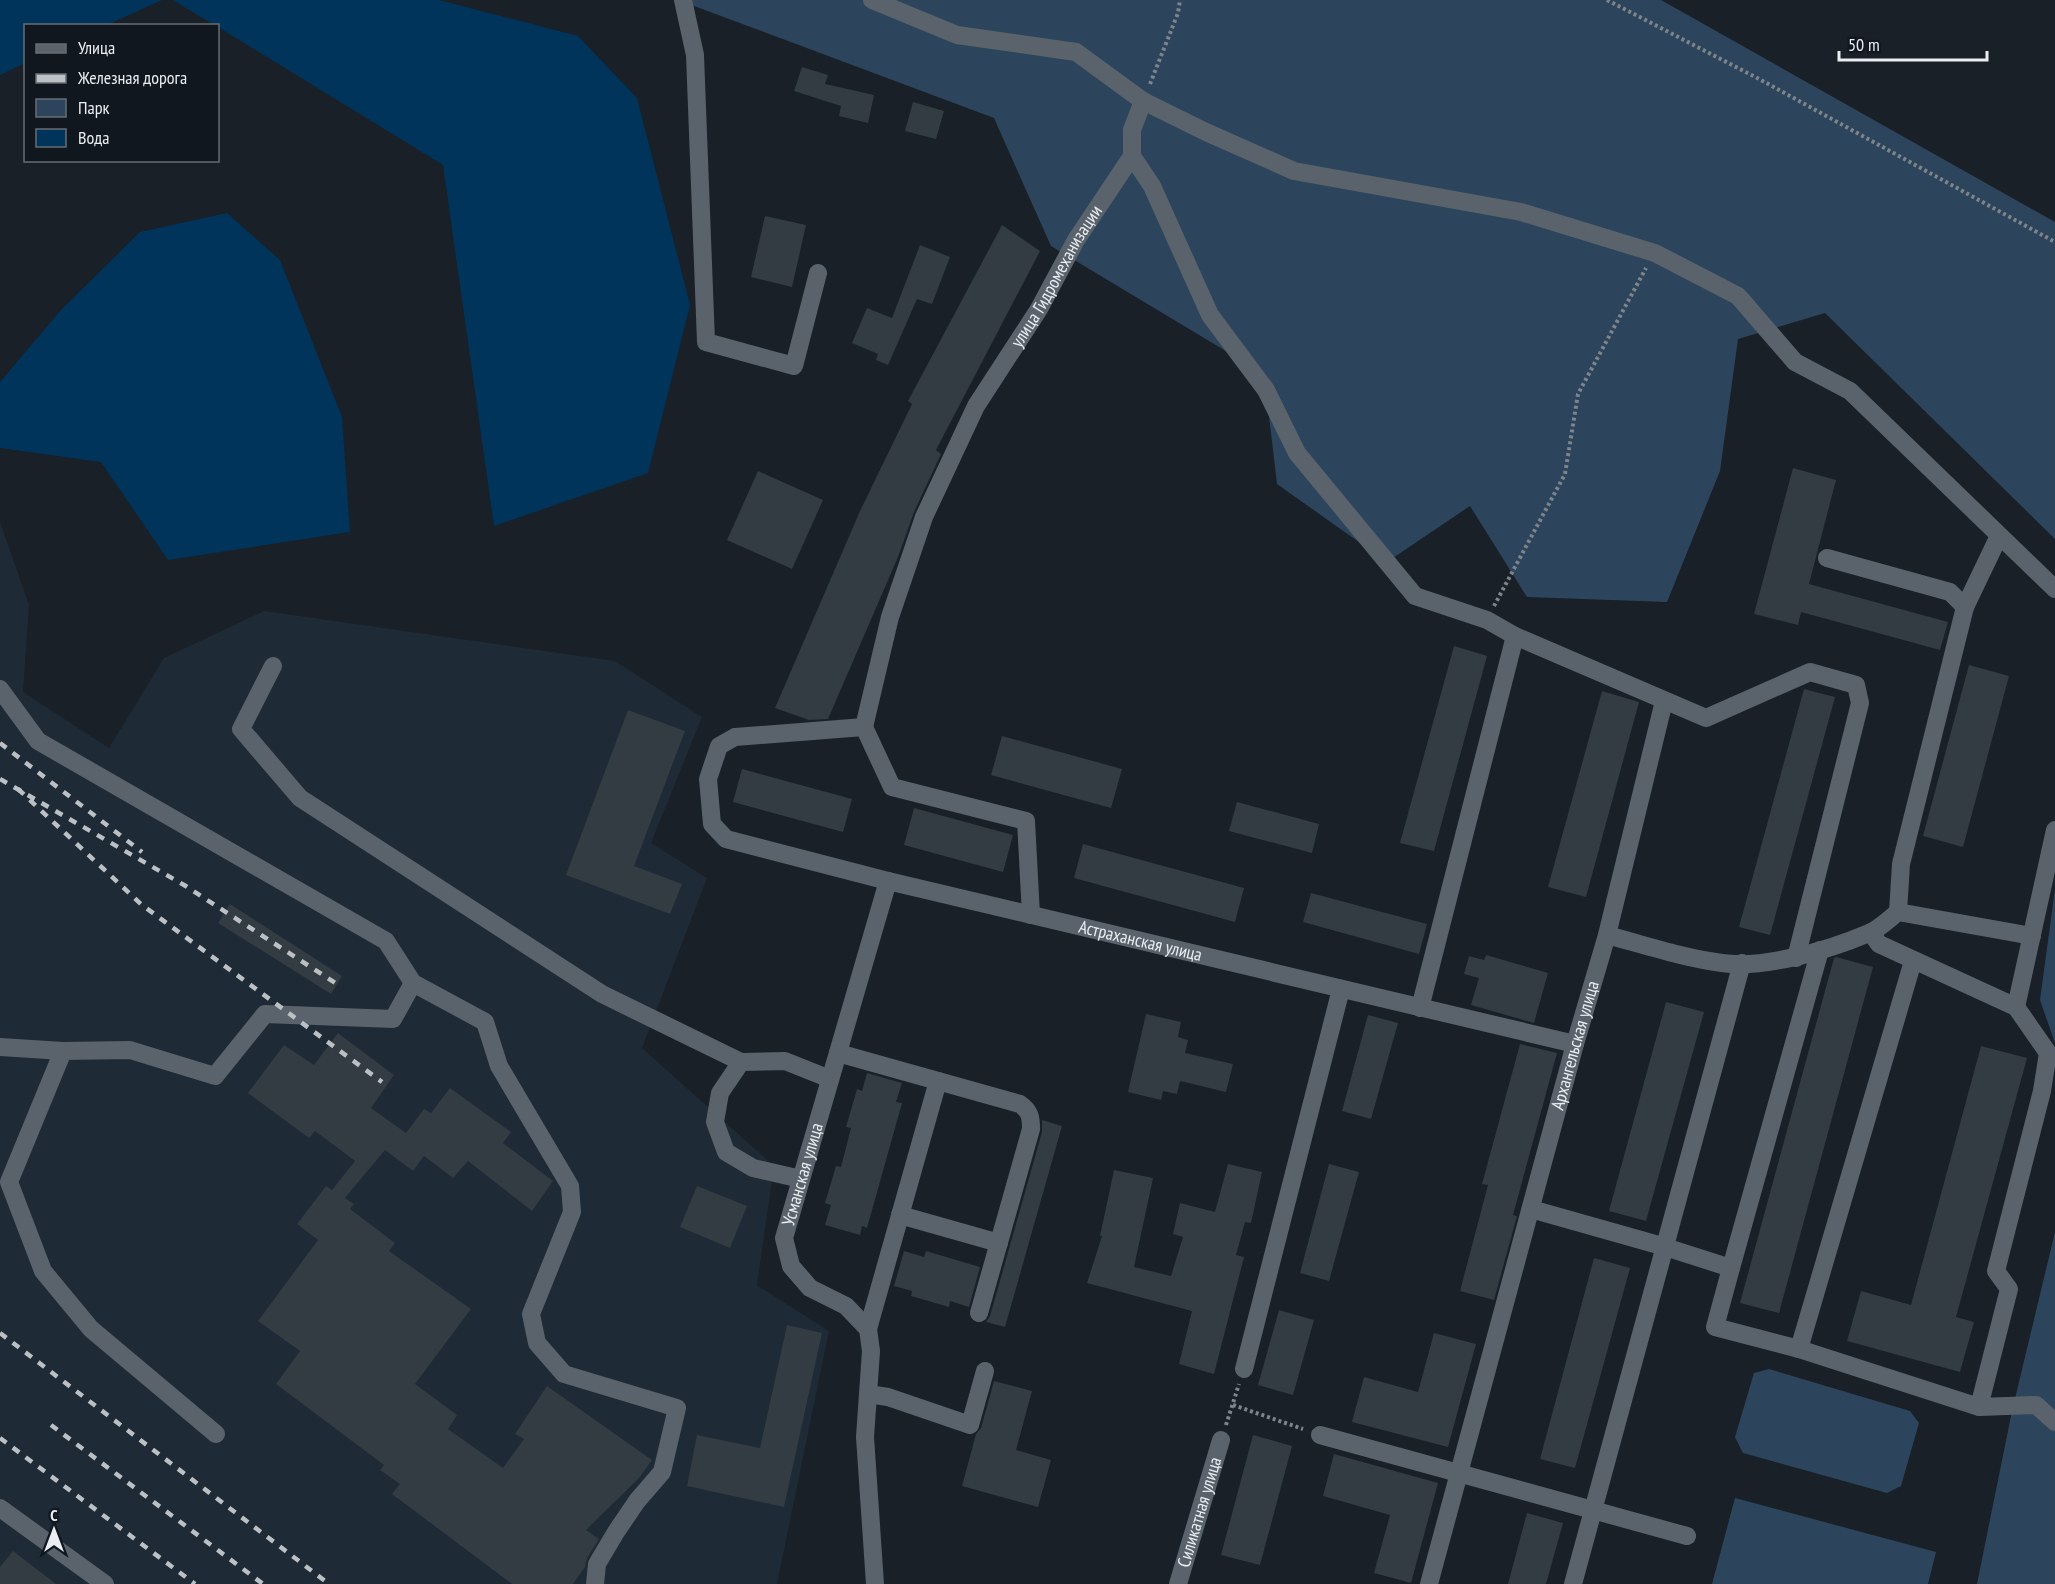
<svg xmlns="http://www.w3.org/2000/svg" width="2055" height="1584" viewBox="0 0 2055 1584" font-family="'PT Sans Narrow',sans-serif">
<rect width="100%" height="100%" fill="#192027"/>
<!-- built -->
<path fill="#1e2a35" d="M0,522L29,605L23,692L109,748L164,658L264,611L615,661L702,717L651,843L707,878L642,1048L774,1166L757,1285L829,1331L777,1584H0Z"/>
<!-- green -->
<g fill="#2c455c">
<path d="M678,0H1661L2055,222V539L1825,313L1738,339L1720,471L1667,602L1527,597L1470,506L1387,562L1277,484L1264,374L1051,246L994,118Z"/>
<path d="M2055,889V1043L2040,1000Z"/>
<path d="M2055,1232V1584H1977L2012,1411Z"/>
<path d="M1769,1369L1910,1411L1919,1423L1901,1486L1887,1493L1743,1453L1735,1437L1754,1373Z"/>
<path d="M1735,1498L1936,1552L1928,1584H1712Z"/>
</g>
<!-- water -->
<g fill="#01345a">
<path d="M0,0H162L107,25L26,26L25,63L0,75Z"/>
<path d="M173,0H439L578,36L637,98L690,305L648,473L494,526L443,165L218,27V26L214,25Z"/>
<path d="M227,213L280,260L342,417L350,532L168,560L101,462L0,448V382L61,310L140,232Z"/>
</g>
<!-- building -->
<g fill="#333b43">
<path d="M802,67L828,75L825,84L874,95L868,123L839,116L841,106L794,91Z"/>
<path d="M913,102L944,111L936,139L905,131Z"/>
<path d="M765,216L806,225L792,287L751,277Z"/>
<path d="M1002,225L1040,251L936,450L941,454L914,512L898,557L828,719L809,720L775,708L860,511L912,404L908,401Z"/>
<path d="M920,245L950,257L932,304L917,299L888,365L876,360L878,354L852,343L867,308L892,318Z"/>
<path d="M1793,468L1836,480L1809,584L1948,622L1940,650L1801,612L1798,625L1754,614Z"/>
<path d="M758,471L823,500L792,569L727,540Z"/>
<path d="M1454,646L1487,656L1434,851L1400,843Z"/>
<path d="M1969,665L2009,676L1963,847L1923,836Z"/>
<path d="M1804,689L1835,697L1770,935L1739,927Z"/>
<path d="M1602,691L1639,702L1586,897L1548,887Z"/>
<path d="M628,710L685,731L634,866L682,884L670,914L566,875Z"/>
<path d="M1002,736L1122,769L1111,808L991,775Z"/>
<path d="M742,769L852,799L843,832L733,802Z"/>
<path d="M1237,802L1319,824L1312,853L1229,831Z"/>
<path d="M914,808L1013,835L1003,872L904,845Z"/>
<path d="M1083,844L1244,888L1235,922L1074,878Z"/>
<path d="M1311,893L1427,924L1419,954L1303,922Z"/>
<path d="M230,904L342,976L331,994L218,923Z"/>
<path d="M1486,955L1548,973L1534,1023L1471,1005L1479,978L1464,974L1469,956L1484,960Z"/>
<path d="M1836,957L1873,967L1779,1313L1740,1303L1834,958Z"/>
<path d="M1666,1002L1704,1012L1646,1221L1609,1211Z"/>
<path d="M1146,1014L1181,1022L1178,1037L1188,1040L1185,1053L1233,1064L1226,1092L1180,1081L1177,1094L1163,1091L1161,1100L1128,1092Z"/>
<path d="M1368,1015L1398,1023L1371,1119L1342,1111Z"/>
<path d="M338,1033L394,1075L371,1108L406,1133L424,1109L431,1113L450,1088L511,1132L503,1143L553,1181L532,1211L468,1161L453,1178L424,1156L413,1171L385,1150L345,1198L354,1204L350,1209L395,1243L389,1251L471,1309L415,1384L457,1415L448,1429L503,1468L524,1439L515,1434L547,1386L652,1460L639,1478L586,1530L599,1539L587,1558L585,1567L573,1584H512L392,1494L400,1484L380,1470L384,1465L276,1384L300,1351L258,1321L318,1240L297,1224L326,1186L332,1190L355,1161L315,1131L309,1138L248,1093L284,1045L314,1065Z"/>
<path d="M1520,1044L1557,1053L1513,1215L1517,1216L1494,1300L1460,1291L1488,1185L1482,1184Z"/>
<path d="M1981,1046L2027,1058L1956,1317L1974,1322L1960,1372L1847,1341L1861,1291L1911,1305Z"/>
<path d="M867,1073L902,1083L896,1102L902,1103L867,1228L862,1226L860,1235L825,1225L831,1205L825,1203L836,1166L841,1167L851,1128L846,1127L857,1089L862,1091Z"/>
<path d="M1042,1120L1062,1126L1005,1327L986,1322L990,1316L1042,1132Z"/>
<path d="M1228,1164L1262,1172L1251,1223L1245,1222L1236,1255L1244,1257L1214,1374L1179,1364L1192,1311L1087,1283L1102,1236H1100L1114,1170L1153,1178L1134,1267L1171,1276L1183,1237L1173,1234L1180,1203L1215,1212Z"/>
<path d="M1329,1164L1359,1172L1329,1281L1300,1273Z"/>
<path d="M697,1186L747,1206L730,1248L680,1227Z"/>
<path d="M904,1251L924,1257L926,1251L980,1267L969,1307L950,1301L949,1307L911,1296L912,1291L894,1286Z"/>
<path d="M1594,1258L1630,1268L1575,1468L1540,1459Z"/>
<path d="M1279,1310L1314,1320L1293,1395L1258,1385Z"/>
<path d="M787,1325L822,1333L784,1507L687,1486L697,1435L760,1448Z"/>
<path d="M1434,1333L1476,1344L1448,1447L1352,1422L1364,1377L1418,1392Z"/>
<path d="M994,1381L1032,1391L1016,1450L1051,1460L1038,1507L962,1486L976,1434L981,1428Z"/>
<path d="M1253,1435L1292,1446L1260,1565L1221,1555Z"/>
<path d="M1334,1454L1438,1483L1411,1583L1374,1573L1390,1515L1323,1496Z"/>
<path d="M1527,1513L1563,1523L1546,1584H1508Z"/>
<path d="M13,1551L56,1584H0V1567Z"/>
</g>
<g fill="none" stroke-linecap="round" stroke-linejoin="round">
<!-- path -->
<g stroke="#7e848a" stroke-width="4" stroke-dasharray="3 3" stroke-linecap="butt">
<path d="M1607,0L1761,80L2055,242"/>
<path d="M1150,84L1178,13L1180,0"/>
<path d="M1494,606L1565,474L1578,394L1646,268"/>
<path d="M1233,1405L1303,1429"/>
<path d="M1226,1425L1239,1384"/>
</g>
<!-- minor -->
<g stroke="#5a636b" stroke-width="18">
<path d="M683,0L695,55L706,342L794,366L818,273"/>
<path d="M872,0L957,35L1076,52L1143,101L1206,132L1294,171L1521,212L1655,253L1738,296L1795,362L1850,391L2055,589"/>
<path d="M1132,156L1152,186L1210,315L1266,390L1297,453L1415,596L1487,620L1515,636L1706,718L1810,672L1856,685L1860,703L1796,958"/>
<path d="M1827,558L1950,592L1965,607L1901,864L1898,912"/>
<path d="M1965,607L1999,536"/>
<path d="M273,666L241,729L300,798L602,994L741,1062L785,1061L830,1079"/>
<path d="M0,689L38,741L386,941L413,983L485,1022L499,1066L570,1186L572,1212L531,1314L537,1343L564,1374L677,1408L662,1472L637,1501L616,1532L597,1564L595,1584"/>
<path id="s1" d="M864,727L735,737L719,746L708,779L712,824L726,839L888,881L1575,1044"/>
<path id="s2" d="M864,727L890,617L924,517L976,406L1039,309L1076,240L1132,156V130L1143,101"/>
<path d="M864,727L892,787L1026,821L1031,915"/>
<path d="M1607,935L1664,701"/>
<path d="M2016,1007L2055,830"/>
<path d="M1420,1008L1515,636"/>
<path d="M0,1047L63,1051"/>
<path d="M838,1053L1020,1104C1030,1111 1031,1117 1031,1129L979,1313"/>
<path d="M741,1062L720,1093L715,1122L726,1152L753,1168L801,1179"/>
<path d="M1531,1209L1662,1246L1731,1268L1715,1327L1799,1349L1979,1407L2009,1289L1996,1271L2042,1091L2048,1053L2016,1007L1879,944L1871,933"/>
<path d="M900,1215L999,1243"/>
<path d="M1731,1268L1820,950"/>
<path d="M868,1329L938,1081"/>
<path d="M1799,1349L1913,961"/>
<path d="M1244,1369L1341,989"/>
<path d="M868,1394L888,1397L970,1425L985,1371"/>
<path d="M1979,1407L2036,1405L2055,1422"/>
<path d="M216,1434L91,1329L43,1271L9,1182L63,1051L130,1050L215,1076L265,1014L393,1019L413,983"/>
<path d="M1320,1435L1687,1536"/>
<path d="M0,1508L105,1584"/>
<path id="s3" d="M875,1584L865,1437L871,1351L868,1329L846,1306L810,1288L791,1266L784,1238L888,881"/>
<path id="s4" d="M1178,1584L1221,1440"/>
<path id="s5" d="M1429,1584L1575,1044L1607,935C1645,945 1683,958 1722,963C1765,969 1829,950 1869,933C1879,929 1889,919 1898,912L2032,936"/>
<path d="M1573,1584L1742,963"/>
</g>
<!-- rail -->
<g stroke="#bbc0c5" stroke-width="4.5" stroke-dasharray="8 8" stroke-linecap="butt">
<path d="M0,743L142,852"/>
<path d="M0,779L184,885L340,986"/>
<path d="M18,789L142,905L382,1082"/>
<path d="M0,1333L329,1584"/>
<path d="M51,1425L263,1584"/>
<path d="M0,1438L195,1584"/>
</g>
</g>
<g text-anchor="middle" stroke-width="4.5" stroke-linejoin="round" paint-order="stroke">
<!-- street labels -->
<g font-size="18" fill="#eaeef3" stroke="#10171e">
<text dy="6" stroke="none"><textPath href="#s2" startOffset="494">улица Гидромеханизации</textPath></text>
<text dy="6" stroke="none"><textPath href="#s1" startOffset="675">Астраханская улица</textPath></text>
<text dy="6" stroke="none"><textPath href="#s5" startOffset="558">Архангельская улица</textPath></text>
<text dy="6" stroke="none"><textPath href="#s3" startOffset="452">Усманская улица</textPath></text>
<text dy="6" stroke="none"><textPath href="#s4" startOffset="75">Силикатная улица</textPath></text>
</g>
</g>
<!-- legend -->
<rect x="24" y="24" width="195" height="138" fill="#10171e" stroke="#676d73" stroke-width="1.5"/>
<rect x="36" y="44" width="30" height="9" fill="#5a636b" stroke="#676d73" stroke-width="1.5"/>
<text x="78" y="54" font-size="18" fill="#eaeef3">Улица</text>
<rect x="36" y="74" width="30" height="9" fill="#bbc0c5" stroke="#676d73" stroke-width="1.5"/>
<text x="78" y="84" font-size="18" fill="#eaeef3">Железная дорога</text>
<rect x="36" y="99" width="30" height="18" fill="#2c455c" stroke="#676d73" stroke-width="1.5"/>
<text x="78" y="114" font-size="18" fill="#eaeef3">Парк</text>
<rect x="36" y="129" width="30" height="18" fill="#01345a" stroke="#676d73" stroke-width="1.5"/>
<text x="78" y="144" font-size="18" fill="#eaeef3">Вода</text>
<!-- north arrow -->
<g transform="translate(54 1530)" stroke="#10171e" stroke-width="4.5" paint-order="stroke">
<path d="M0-4.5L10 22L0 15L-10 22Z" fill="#eaeef3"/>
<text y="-9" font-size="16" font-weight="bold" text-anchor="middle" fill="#eaeef3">С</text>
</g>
<!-- scale -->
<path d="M1839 51v9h148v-9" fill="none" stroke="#eaeef3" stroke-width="3"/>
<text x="1848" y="51" font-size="18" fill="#eaeef3" stroke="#10171e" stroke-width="4.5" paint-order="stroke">50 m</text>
</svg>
